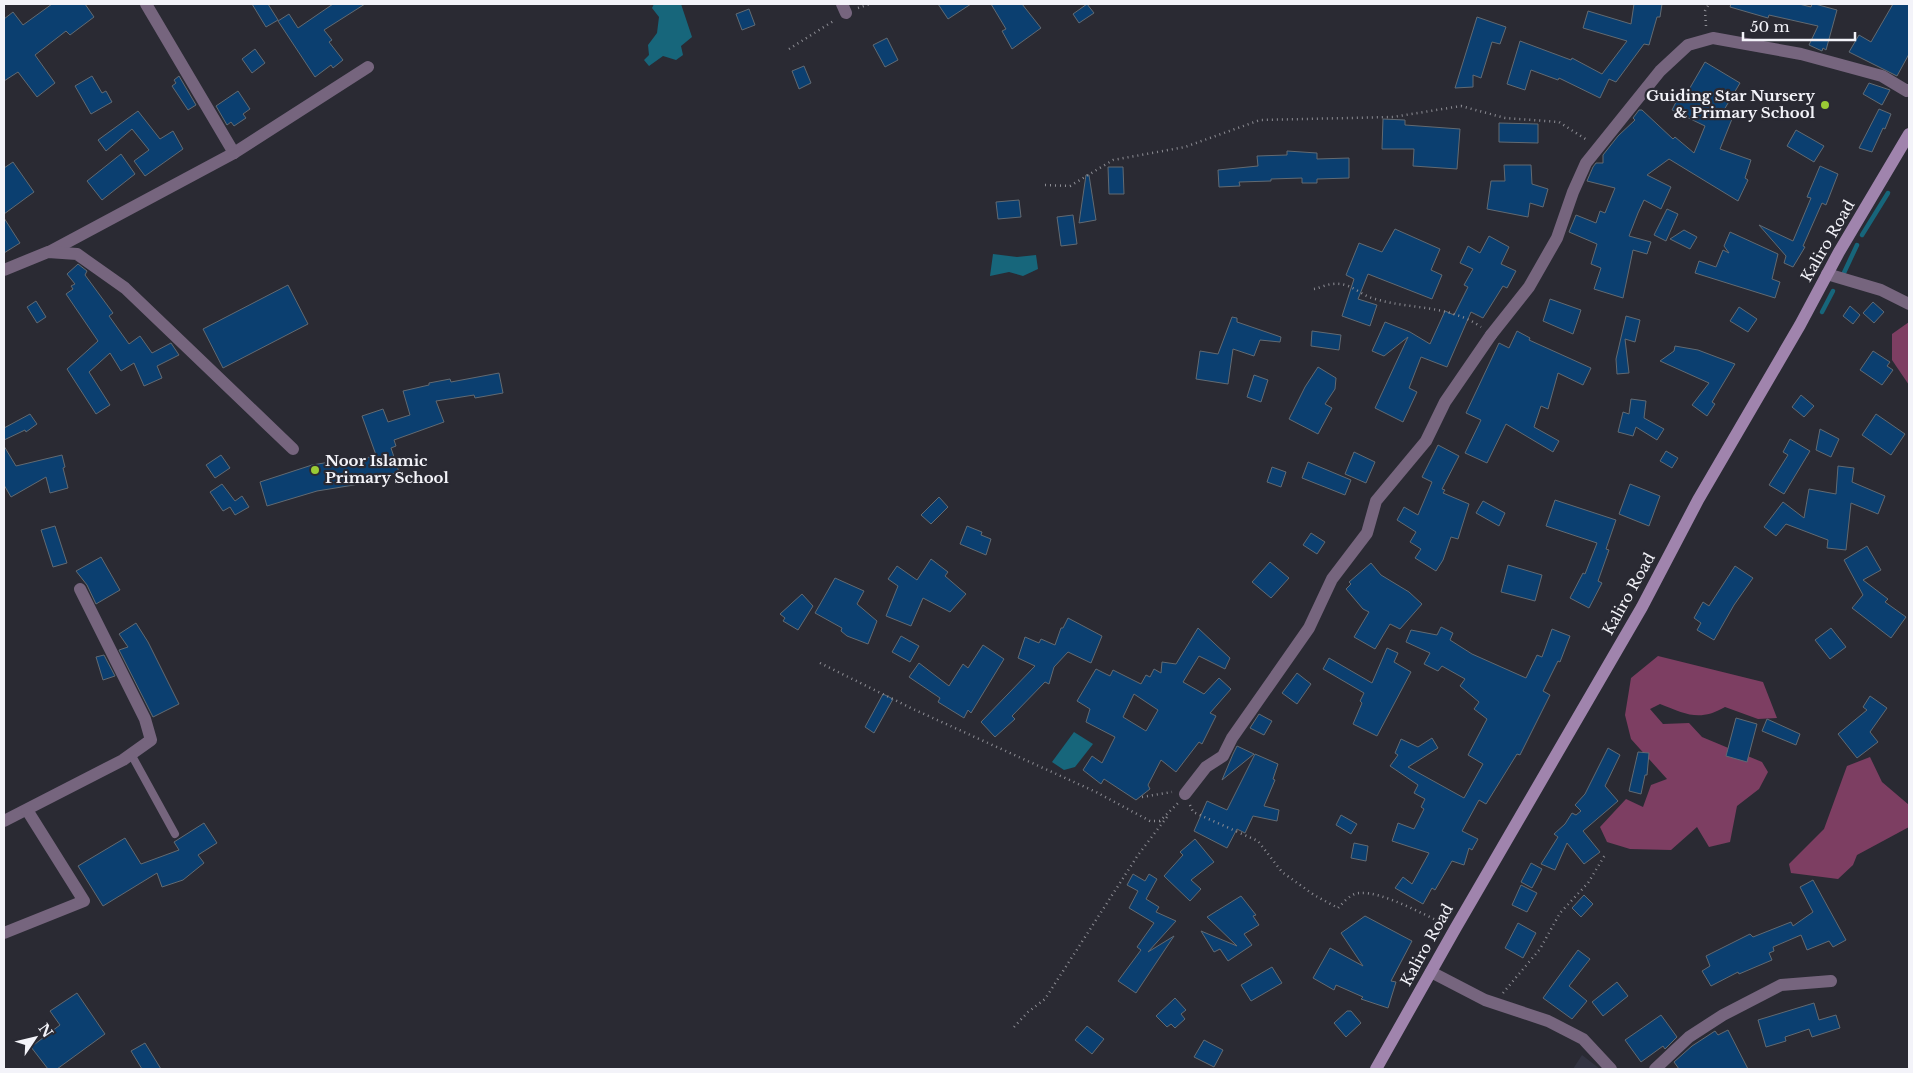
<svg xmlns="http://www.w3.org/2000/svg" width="1913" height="1073" viewBox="0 0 1913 1073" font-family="'Libre Baskerville',serif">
<rect width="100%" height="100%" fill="#2a2a33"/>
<!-- built -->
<path fill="#333442" d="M1582,1055L1600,1069H1573Z"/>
<!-- forest -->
<g fill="#7d3e62">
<path d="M1909,322V385L1892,360V334Z"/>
<path d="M1658,656L1763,682L1777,718L1758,719L1725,707C1699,722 1686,714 1660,704L1650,709L1663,724L1689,723L1702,737L1762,762L1768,772L1759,789L1737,806L1730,842L1709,847L1697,827L1671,850L1630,849L1607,842L1600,827L1626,799L1643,807L1651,785L1667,779L1631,739L1625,715L1631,678Z"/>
<path d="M1870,757L1882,782L1909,805V827L1857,855L1853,865L1838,879L1791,873L1789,864L1824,829L1847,766Z"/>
</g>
<!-- water -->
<g fill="#17667b">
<path d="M654,4H681L692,37L681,46L683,55L676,60L663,56L649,66L644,60L649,55L648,45L657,33L659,17L652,8Z"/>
<path d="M993,254L1017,257L1036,255L1038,269L1023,276L1009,272L990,276Z"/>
<path d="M1074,732L1093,744L1075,767L1064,770L1052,762Z"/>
</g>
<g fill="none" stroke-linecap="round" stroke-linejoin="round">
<!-- stream -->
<g stroke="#17667b" stroke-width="4.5">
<path d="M1862,235L1888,193"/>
<path d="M1842,277L1857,245"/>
<path d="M1822,312L1833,291"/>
</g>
</g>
<!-- building -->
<g fill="#0b3f70" stroke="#626a72" fill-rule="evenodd">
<path d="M52,4H85L94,17L70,35L66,31L35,55L55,83L37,97L18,72L4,81V19L13,12L23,25Z"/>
<path d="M252,4H268L278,20L266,27Z"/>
<path d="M333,4H365L324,30L332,40L329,42L343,60L333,68L331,65L315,77L278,21L289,14L298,28Z"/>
<path d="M938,4H971L948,19Z"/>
<path d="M991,4H1022L1041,28L1012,49L1002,31L1006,29Z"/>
<path d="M1087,4L1094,13L1079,23L1073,14Z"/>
<path d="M1634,4H1662L1660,17H1657L1649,45L1644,44L1616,82L1609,79L1600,98L1559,78L1558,80L1531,70L1525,90L1507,84L1520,41L1571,60L1572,58L1602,74L1627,41L1583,28L1588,11L1631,24Z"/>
<path d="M1731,4H1799L1811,7L1812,4H1815L1837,10L1826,50L1823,48L1822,51L1809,45L1818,26L1769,15L1768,18L1730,7Z"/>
<path d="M1893,4H1909V54L1897,76L1849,52L1859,35L1871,42Z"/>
<path d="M749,9L755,25L742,30L736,14Z"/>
<path d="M1477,17L1506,27L1500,44L1492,42L1481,78L1473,75V87L1455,88Z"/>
<path d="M887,38L898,60L885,67L873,45Z"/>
<path d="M255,49L265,63L252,73L242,59Z"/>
<path d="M1705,62L1740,83L1721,115L1732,119L1720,149L1751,160L1745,178L1748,180L1738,201L1669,159L1647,175L1671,187L1661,209L1644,200L1638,213L1629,236L1651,242L1647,254L1633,250L1623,298L1594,289L1601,268L1591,264L1597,244L1569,232L1576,215L1596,223L1600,211L1605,213L1615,188L1587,181L1593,167L1596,163H1603V155L1618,136L1635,120L1633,118L1639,110H1642L1673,139L1675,137L1694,153L1705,126L1672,110L1679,96L1684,98Z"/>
<path d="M804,66L811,83L799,89L792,71Z"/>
<path d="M92,76L102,93L106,91L112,102L91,114L75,86Z"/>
<path d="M179,76L196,105L188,110L172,86L176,83L174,80Z"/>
<path d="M1869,83L1890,90L1882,105L1863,94Z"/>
<path d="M238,91L250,109L243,114L246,118L234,126L231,122L227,125L216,106Z"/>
<path d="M1879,109L1891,114L1885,129L1883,128L1872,152L1859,148Z"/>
<path d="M138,111L160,139L173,131L183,149L145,176L134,161L149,150L132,129L106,151L98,140Z"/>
<path d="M1383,119L1405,120V125L1460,129L1457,169L1413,166L1414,149H1382Z"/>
<path d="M1499,123L1538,124V143L1499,142Z"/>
<path d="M1796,130L1824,146L1814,162L1787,146Z"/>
<path d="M1287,151L1317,153V159L1349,158V178L1317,179V183H1302V178L1271,179V181L1239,182L1240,186L1219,187L1218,170L1258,166L1257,156L1287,155Z"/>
<path d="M121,154L135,174L102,200L87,181Z"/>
<path d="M13,162L34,192L4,214V168Z"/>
<path d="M1504,165H1531L1532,184L1548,189L1543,207L1530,203L1528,217L1487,209L1491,181H1505Z"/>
<path d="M1820,166L1838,174L1826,205L1822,203L1803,246L1805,247L1793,267L1784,263L1786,256L1759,225L1793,241L1811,198L1807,197Z"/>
<path d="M1108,167H1123L1124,194H1109Z"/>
<path d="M1086,175H1089L1096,220L1079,223Z"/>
<path d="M1019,200L1021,217L998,219L996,202Z"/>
<path d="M1667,209L1678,214L1666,241L1654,235Z"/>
<path d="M1073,215L1077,244L1061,246L1057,217Z"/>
<path d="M4,218L20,243L4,253Z"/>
<path d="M1395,229L1440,249L1431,270L1442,275L1432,299L1368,274L1358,299L1377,305L1370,326L1342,316L1354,279L1346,275L1359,243L1382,252Z"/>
<path d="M1684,230L1697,237L1690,249L1670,239Z"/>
<path d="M1730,232L1778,254L1772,279L1780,282L1775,298L1695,273L1699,261L1716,267L1723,250L1729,253L1724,246Z"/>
<path d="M1489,236L1509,247L1501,264L1516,271L1507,288L1503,286L1483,318L1471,312L1447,367L1421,357L1409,388L1417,392L1403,422L1375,408L1408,337L1384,356L1372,351L1385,322L1410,332L1430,344L1445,311L1454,315L1468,287L1464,285L1473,269L1460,263L1468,246L1480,253Z"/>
<path d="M78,264L87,271L85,275L113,313L109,316L129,344L140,336L152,353L171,343L179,355L157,366L162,378L144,386L134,363L121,371L110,353L89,372L110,405L96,414L67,369L98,341L66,294L73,289L71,286L75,284L67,274Z"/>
<path d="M288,285L308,324L223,368L203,329Z"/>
<path d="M1550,299L1581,310L1573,334L1543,321Z"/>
<path d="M36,301L46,317L37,323L27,307Z"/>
<path d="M1873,302L1884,312L1874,323L1863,313Z"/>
<path d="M1850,306L1860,315L1853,324L1843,316Z"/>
<path d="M1739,307L1757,319L1748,332L1730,321Z"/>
<path d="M1626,316L1640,320L1635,342L1625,339L1629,373L1617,374L1616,359Z"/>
<path d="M1232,317L1237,318V322L1281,337L1280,342L1260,340L1254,356L1233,349L1228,384L1196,379L1200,351L1218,354Z"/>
<path d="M1312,331L1341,335L1339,350L1311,346Z"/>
<path d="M1517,331L1530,338L1529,340L1591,368L1583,385L1558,373L1548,409L1541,406L1534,427L1559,441L1553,452L1506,424L1487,463L1465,453L1481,420L1466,413L1499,343L1509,348Z"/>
<path d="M1675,346L1698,350L1735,364L1712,402L1715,404L1707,416L1692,405L1709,383L1660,361L1674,351Z"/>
<path d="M1873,351L1890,362L1887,366L1893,370L1882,385L1860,370Z"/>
<path d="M1318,367L1336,378L1335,389L1325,404L1332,408L1318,434L1289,419L1305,387Z"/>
<path d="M499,373L503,393L475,398L474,395L436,401L444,422L394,440L396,446L391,448L399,472L354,485L317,491L267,506L260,482L312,465L348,459L349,463L376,455L362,416L383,409L388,422L410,415L403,391L429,385V383L450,379L451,382Z"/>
<path d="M1254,375L1268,380L1261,402L1247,397Z"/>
<path d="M1801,395L1814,406L1804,417L1792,407Z"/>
<path d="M1631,399L1646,401L1644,418L1664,429L1657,440L1636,427L1633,436L1618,432L1623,412L1629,414Z"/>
<path d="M30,414L37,424L26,432L25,430L4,440V428Z"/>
<path d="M1876,414L1905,434L1891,455L1862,435Z"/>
<path d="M1820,429L1839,439L1831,457L1816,450Z"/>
<path d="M1790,439L1810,451L1784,494L1769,485L1788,455L1783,452Z"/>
<path d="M1438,445L1459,456L1442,489L1445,490L1443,493L1469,504L1458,539L1451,537L1443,560L1436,571L1415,558L1421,549L1410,542L1416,532L1397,520L1404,507L1418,515L1432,482L1422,477Z"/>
<path d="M4,446L16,466L62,455L65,467L63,468L68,488L50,493L46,477L11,497L4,485Z"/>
<path d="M1666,451L1678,458L1672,468L1660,461Z"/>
<path d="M1354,452L1375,462L1366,483L1345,474Z"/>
<path d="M221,455L230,468L215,478L206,465Z"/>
<path d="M1308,462L1351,480L1345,495L1302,478Z"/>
<path d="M1838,466L1854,468L1852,482L1885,496L1878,514L1851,503L1846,550L1827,548L1828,540L1786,524L1776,536L1764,527L1783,502L1804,518L1809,489L1836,494Z"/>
<path d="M1272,467L1286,472L1281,487L1267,482Z"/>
<path d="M222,484L235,501L242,496L249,507L235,515L230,507L223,511L210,492Z"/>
<path d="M1630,484L1660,496L1649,526L1619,514Z"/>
<path d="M939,497L948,507L931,524L921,515Z"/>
<path d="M1555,500L1616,520L1606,549L1609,550L1598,581L1602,583L1589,608L1570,598L1583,573L1585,574L1597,543L1546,526Z"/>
<path d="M1483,501L1505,513L1499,526L1476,513Z"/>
<path d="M55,526L67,563L53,567L41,530Z"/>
<path d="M967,526L982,532L981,535L991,539L986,555L960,544Z"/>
<path d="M1311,533L1325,542L1317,554L1303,545Z"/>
<path d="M1867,546L1881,570L1863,580L1888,599L1885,602L1906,617L1891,638L1852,608L1863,595L1844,560Z"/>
<path d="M101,557L120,590L96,604L87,585L76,571Z"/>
<path d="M931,559L948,572L945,576L966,594L950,612L923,598L911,626L886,616L898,586L888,579L897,566L917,580Z"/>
<path d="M1270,562L1289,578L1271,598L1252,582Z"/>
<path d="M1371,563L1381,575L1409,592L1422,604L1400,629L1390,624L1375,649L1354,637L1369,612L1363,609L1346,589L1351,584L1349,582Z"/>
<path d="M1508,565L1542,575L1535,601L1501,592Z"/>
<path d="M1735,566L1753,578L1734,605L1714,640L1697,630L1701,623L1694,618L1703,602L1709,606Z"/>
<path d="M835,578L864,591L857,604L877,621L868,644L847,636L841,631L842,628L815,613Z"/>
<path d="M802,594L813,606L798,630L783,621L785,618L780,614Z"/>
<path d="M1068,618L1102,636L1091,663L1068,652L1054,667L1049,684L1045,682L1012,716L1015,719L995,737L981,722L1035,666L1018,658L1025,637L1039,643L1041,639L1055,645L1061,628H1063Z"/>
<path d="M136,623L148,642L179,704L153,717L119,650L128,647L119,634Z"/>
<path d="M1441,627L1453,633L1450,640L1472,654L1526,678L1537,655L1542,657L1552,629L1570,636L1560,662L1558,661L1543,691L1550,695L1520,755L1517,754L1486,804L1479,800L1462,831L1478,839L1472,850L1469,848L1464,865L1452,861L1435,890L1432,888L1423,904L1395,888L1403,877L1412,884L1429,853L1392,841L1398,823L1414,829L1424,809L1421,807L1425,799L1414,793L1418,785L1390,766L1398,755L1395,753L1401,739L1418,747L1432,738L1438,748L1408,767L1464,798L1483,764L1468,755L1487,719L1474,709L1479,702L1460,686L1465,679L1442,666L1438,671L1424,664L1430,653L1406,642L1411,630L1437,635Z"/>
<path d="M1198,628L1230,658L1225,669L1199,656L1183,682L1204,694L1219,678L1231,689L1210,713L1216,716L1202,744L1199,742L1176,772L1161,760L1148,785L1150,789L1136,800L1104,779L1101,784L1083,770L1092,756L1102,763L1115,737L1086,722L1090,709L1077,701L1096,669L1110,676L1113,670L1141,684L1146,675L1150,677L1154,669L1161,673L1162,662L1176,664ZM1134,694L1158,710L1146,731L1123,717Z"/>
<path d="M1831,628L1846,647L1830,659L1815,640Z"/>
<path d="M901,636L919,646L910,662L892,652Z"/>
<path d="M983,645L1004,659L971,713L968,710L964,718L938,702L940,698L909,677L919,663L949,686L963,664L968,668Z"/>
<path d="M1387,648L1398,653L1394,662L1411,672L1377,736L1353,724L1362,703L1360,701L1364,693L1323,669L1329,658L1372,683Z"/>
<path d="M104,655L115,676L103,680L96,657Z"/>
<path d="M1297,673L1311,684L1297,704L1282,693Z"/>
<path d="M883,694L893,699L874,733L865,727Z"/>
<path d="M1870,696L1887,708L1870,732L1878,742L1857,758L1838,734L1867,710L1863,707Z"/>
<path d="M1259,714L1272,721L1264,735L1250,728Z"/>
<path d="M1736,718L1757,724L1747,762L1726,756Z"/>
<path d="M1767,719L1800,734L1796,745L1762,731Z"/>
<path d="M1237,746L1254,754L1222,780L1233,754Z"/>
<path d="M1608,748L1620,755L1605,786L1618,801L1583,831L1600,852L1584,864L1567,843L1555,870L1541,864L1558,837L1554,834L1565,824L1572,813L1576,815L1581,811L1575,805L1585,794Z"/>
<path d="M1638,752L1649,753L1647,775H1645L1641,794L1629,791Z"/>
<path d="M1255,754L1278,764L1273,779L1275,780L1264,806L1279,810L1277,821L1253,816L1245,833L1237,829L1227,848L1194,831L1207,801L1227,810Z"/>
<path d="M1341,815L1357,824L1351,834L1336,825Z"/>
<path d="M204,823L217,843L198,855L204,863L183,880L162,887L157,873L103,906L78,866L125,838L141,864L179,850L174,842Z"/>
<path d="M1195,839L1214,862L1191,880L1201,889L1190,901L1164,876L1183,855L1180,852Z"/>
<path d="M1354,843L1368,846L1366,861L1351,858Z"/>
<path d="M1531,863L1542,869L1532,888L1521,882Z"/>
<path d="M1133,874L1145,881L1149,874L1157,879L1146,899L1159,907L1156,912L1176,921L1148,952L1174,936L1136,993L1118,981L1141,950L1137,947L1154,923L1129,908L1138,891L1127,885Z"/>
<path d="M1813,880L1846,940L1833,947L1829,941L1807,950L1801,935L1773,947L1774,951L1769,953L1772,960L1739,974L1738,972L1711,986L1702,971L1710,966L1706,956L1750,934L1753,937L1791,922L1793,926L1813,912L1800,887Z"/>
<path d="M1521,885L1537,893L1527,912L1512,905Z"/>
<path d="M1584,895L1593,904L1581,917L1572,908Z"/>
<path d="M1241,896L1256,915L1253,916L1259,925L1244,934L1252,945L1228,961L1220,949L1214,952L1201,931L1237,946L1207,917Z"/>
<path d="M1365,916L1412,941L1391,981L1396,982L1388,1008L1361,999L1363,997L1336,985L1334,990L1313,978L1330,948L1363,966L1341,933Z"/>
<path d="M1518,923L1536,933L1523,958L1505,948Z"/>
<path d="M1578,950L1590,959L1569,986L1587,1001L1572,1019L1543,998Z"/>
<path d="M1272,967L1282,983L1251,1001L1241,985Z"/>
<path d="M1617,982L1628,996L1603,1016L1592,1002Z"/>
<path d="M77,993L105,1034L57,1069H48L31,1047L60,1025L50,1011Z"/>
<path d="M1175,998L1186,1010L1181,1014L1185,1019L1175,1028L1171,1024L1167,1027L1156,1016Z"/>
<path d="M1814,1003L1819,1020L1836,1015L1840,1028L1812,1037L1809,1029L1785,1037L1786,1041L1766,1047L1758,1020Z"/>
<path d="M1347,1011H1351L1361,1023L1346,1037L1334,1023Z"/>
<path d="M1661,1015L1677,1037L1665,1049L1663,1046L1641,1062L1625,1040Z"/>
<path d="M1087,1026L1104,1039L1092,1054L1075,1040Z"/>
<path d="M1728,1030L1748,1069H1679L1674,1062L1692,1046L1715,1031L1718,1035Z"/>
<path d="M1204,1040L1223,1050L1214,1067L1194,1057Z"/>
<path d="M145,1043L161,1069H142L131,1051Z"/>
</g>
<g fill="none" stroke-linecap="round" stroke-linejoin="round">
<!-- path -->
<g stroke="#8d8d94" stroke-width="2.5" stroke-dasharray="1 4" stroke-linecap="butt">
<path d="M858,8L870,4"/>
<path d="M1706,26L1705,11L1709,4"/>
<path d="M789,49L835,20"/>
<path d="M1045,185L1070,186L1113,160L1185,147L1260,120L1393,117L1461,106L1505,118L1559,122L1587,140"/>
<path d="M1314,289C1320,288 1327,284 1333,284C1350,282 1359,294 1372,298C1409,310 1448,304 1481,327"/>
<path d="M820,663L913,709L1096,792L1150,821H1160L1178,803"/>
<path d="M1142,797L1172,792"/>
<path d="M1190,805L1193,812L1258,841L1282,872L1314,895L1338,908C1344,902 1351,893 1360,893C1381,891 1425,915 1444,924"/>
<path d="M1503,993L1540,949L1560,913L1588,883L1605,855"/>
<path d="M1014,1027L1028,1012L1045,999L1138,855L1167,817"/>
</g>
<!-- service -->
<path stroke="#76657e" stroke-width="8" d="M131,754L175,834"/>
<!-- minor -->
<g stroke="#76657e" stroke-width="12">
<path d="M146,4L234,153L368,67"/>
<path d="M842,4L846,13"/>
<path d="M49,252L234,153"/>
<path d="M4,270L48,252L77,254L125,288L293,449"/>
<path d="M1827,274L1881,290L1909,304"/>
<path d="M1185,794L1206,767L1223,756L1232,738L1309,628L1332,579L1367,533L1376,501L1426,441L1445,402L1491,335"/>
<path d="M4,821L123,760L151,740L145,719L80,589"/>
<path d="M4,933L84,901L27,810"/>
<path d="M1431,972L1485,1000L1548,1021L1583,1039L1611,1069"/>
<path d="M1655,1069L1689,1037L1723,1015L1781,985L1831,981"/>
</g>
<!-- tertiary -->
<path stroke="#76657e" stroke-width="12" d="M1491,335L1529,287L1557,238L1573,192L1586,163L1660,71L1688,45L1713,38L1801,54L1882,76L1907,91L1909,90"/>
<!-- secondary -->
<path stroke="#a084ad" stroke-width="12" d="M1376,1069L1455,929L1642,607L1698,500L1800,325L1839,252L1909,134"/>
</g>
<!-- markers -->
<g fill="#9acb35" stroke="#2a2a33" stroke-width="2">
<circle cx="1825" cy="105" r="5"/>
<circle cx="315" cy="470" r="5"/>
</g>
<g text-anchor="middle" stroke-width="4.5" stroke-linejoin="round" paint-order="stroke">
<!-- poi labels -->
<g font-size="15" font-weight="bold" fill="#f3f3f9" stroke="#2a2a33" text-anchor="end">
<text x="1815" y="101">Guiding Star Nursery<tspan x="1815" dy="17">&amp; Primary School</tspan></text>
<text x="325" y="466" text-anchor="start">Noor Islamic<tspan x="325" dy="17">Primary School</tspan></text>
</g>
<!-- street labels -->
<g font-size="15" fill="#f3f3f9" stroke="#2a2a33">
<text transform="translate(1828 241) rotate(-60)" y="5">Kaliro Road</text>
<text transform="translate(1629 594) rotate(-61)" y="5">Kaliro Road</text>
<text transform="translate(1427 945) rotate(-61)" y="5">Kaliro Road</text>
</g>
</g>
<!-- border -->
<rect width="1913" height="1073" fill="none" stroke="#f3f3f9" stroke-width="10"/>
<!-- north arrow -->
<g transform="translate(35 1038) rotate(55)" stroke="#2a2a33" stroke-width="4" paint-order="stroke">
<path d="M0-4L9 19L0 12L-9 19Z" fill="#f3f3f9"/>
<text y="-8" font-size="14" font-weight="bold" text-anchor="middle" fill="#f3f3f9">N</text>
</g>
<!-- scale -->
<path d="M1743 32v8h112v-8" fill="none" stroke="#f3f3f9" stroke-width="2.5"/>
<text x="1750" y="32" font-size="15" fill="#f3f3f9" stroke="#2a2a33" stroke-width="4" paint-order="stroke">50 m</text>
</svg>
